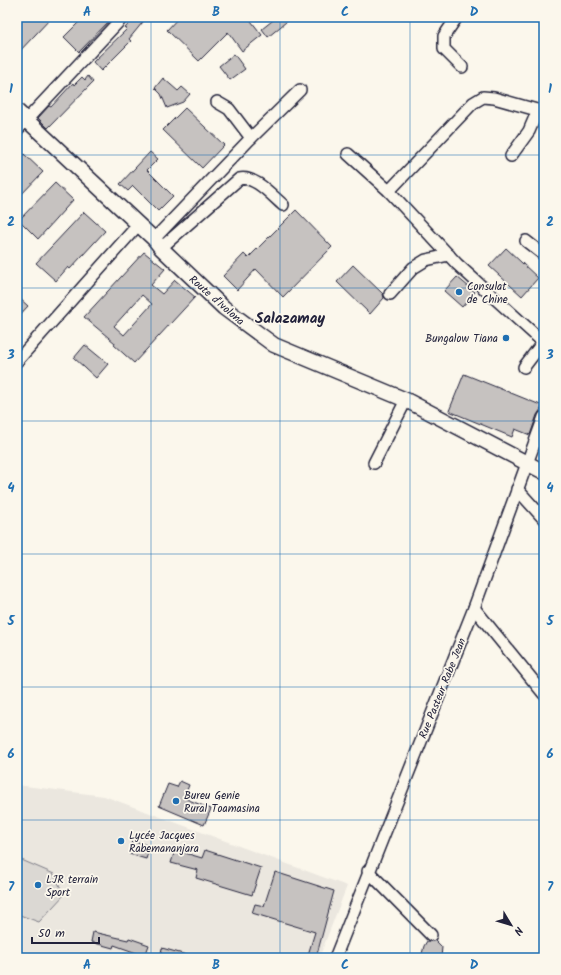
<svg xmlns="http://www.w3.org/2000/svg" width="561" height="975" viewBox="0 0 561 975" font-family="Kalam,sans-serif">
<rect width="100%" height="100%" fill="#fbf7ec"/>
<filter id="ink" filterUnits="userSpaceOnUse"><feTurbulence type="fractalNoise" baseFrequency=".025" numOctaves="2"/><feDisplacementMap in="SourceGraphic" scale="8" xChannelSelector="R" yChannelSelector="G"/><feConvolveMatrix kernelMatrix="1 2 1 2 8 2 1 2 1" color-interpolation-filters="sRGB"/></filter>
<g filter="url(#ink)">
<!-- built -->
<path fill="#ebe7df" d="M17,785L104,796L347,886L319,958H17Z"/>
<!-- garden -->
<path fill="#dbd8d3" stroke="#7e7d87" d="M17,858L54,874L64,895L39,922L17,914Z"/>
<!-- building -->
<g fill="#c6c2c0" stroke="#22223b" fill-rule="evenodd">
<path d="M17,17H52L17,54Z"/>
<path d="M84,17H113L79,52L64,37Z"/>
<path d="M135,17H147L129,39L131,41L101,71L93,62L127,29L125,28Z"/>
<path d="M179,17H248L262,35L242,51L228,32L199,61L167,30Z"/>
<path d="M277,17H292L268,37L262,29Z"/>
<path d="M234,54L245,69L230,80L219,66Z"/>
<path d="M88,76L93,82L48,128L38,118L49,106L51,107L73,83L74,85L82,77L85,80Z"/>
<path d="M163,78L178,91L182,87L190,94L183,102L167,108L161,94L155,88Z"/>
<path d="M185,108L224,145L202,168L163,130Z"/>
<path d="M150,152L158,159L147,170L173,196L158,211L133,186L128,191L120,184Z"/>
<path d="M24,154L43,172L17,199V162Z"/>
<path d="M55,183L73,200L38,239L19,220Z"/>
<path d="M296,210L332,247L283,297L256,269L237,290L223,276L244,254L248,258Z"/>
<path d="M84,212L105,231L70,269L68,267L56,281L36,263Z"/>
<path d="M506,248L538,278L522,296L489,266Z"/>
<path d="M144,252L165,269L151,285L162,294L175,280L195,297L134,363L114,345L115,343L84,317ZM142,295L152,304L124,335L114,326Z"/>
<path d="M353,265L383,294L384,298L370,314L337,282Z"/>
<path d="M457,277L475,292L462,307L444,291Z"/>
<path d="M17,296L28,306L17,318Z"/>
<path d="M85,345L108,364L96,378L74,358Z"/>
<path d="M464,374L543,406L537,415L530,435L515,429L512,437L449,411Z"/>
<path d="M180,781L189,785L184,798L211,809L204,825L159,806L168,784L177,787Z"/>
<path d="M133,841L150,846L146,859L129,854Z"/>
<path d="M175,850L202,858L205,850L261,868L252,895L196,878L198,870L171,863Z"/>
<path d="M275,872L334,891L316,958H307L315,932L252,913L255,904L264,906Z"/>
<path d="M93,932L128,940L129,938L149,945L145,956L114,945L113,948L91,942Z"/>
<path d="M435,940L442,947L441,958H421L424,946L427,941Z"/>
<path d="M162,948L190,956V958H160Z"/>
</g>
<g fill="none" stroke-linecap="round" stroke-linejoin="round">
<!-- minor casing -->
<g stroke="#22223b" stroke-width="14">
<g id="minor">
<path d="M457,17L444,36V49L462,67"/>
<path d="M17,130L123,17"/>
<path d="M251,138L300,90"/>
<path d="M348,154L389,191L457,264L544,343"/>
<path d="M511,156L529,131L538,110"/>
<path d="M389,191L473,103L483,97L494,98L544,112"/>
<path d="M154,239L251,138L229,109L217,102"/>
<path d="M526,241L544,255"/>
<path d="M161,248L239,179C255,175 272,196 283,205"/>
<path d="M390,294L413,268L426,260L449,255"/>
<path d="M17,361L138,225"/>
<path d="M524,367L543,342"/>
<path d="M374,463L406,400"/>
<path d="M517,489L544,519"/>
<path d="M474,608L544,694"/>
<path d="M368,871L431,935"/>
<path d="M335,958L474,608L544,417"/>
</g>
</g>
<!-- major casing -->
<g stroke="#22223b" stroke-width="17">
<path id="major" d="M17,111L154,239L161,248L224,308L274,345L406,400L544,472"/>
</g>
<!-- minor -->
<use href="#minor" stroke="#fbf7ec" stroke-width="11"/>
<!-- major -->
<use href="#major" stroke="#fbf7ec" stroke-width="14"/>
</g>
</g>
<!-- grid -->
<path fill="none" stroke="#1f6fb2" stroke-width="1" stroke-opacity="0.55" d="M151,17V958M280,17V958M410,17V958M17,155H544M17,288H544M17,421H544M17,554H544M17,687H544M17,820H544"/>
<!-- markers -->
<g fill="#1f6fb2" stroke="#fbf7ec" stroke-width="1.5">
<circle cx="459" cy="292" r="4"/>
<circle cx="506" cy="338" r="4"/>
<circle cx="176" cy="801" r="4"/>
<circle cx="121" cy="841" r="4"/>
<circle cx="38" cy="885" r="4"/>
</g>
<g text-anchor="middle" stroke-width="3.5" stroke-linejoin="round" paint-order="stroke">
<!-- poi labels -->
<g font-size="11" fill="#22223b" stroke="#fbf7ec" text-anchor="start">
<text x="467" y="290">Consulat<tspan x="467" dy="13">de Chine</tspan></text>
<text x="498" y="342" text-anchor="end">Bungalow Tiana</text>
<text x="184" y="799">Bureu Genie<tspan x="184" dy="13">Rural Toamasina</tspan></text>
<text x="129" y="839">Lycée Jacques<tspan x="129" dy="13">Rabemananjara</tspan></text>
<text x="46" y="883">LJR terrain<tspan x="46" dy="13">Sport</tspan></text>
</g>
<!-- street labels -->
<g font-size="11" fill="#22223b" stroke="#fbf7ec">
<text transform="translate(217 300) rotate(41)" y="4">Route d'Ivolona</text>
<text transform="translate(442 688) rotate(-68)" y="4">Rue Pasteur Rabe Jean</text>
</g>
<!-- district labels -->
<g font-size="15" font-weight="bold" fill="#22223b" stroke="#fbf7ec">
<text x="290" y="323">Salazamay</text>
</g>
</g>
<!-- margin -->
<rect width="561" height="975" fill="none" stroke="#fbf7ec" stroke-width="44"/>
<!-- north arrow -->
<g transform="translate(511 925) rotate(128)" stroke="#fbf7ec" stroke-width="3" paint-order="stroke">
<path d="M0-3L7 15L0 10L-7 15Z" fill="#22223b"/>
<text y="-6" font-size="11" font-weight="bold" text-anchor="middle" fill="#22223b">N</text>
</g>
<!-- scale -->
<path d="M32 937v6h67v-6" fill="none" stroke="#22223b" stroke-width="2"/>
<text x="38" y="937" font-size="12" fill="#22223b" stroke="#fbf7ec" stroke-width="3" paint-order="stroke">50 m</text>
<rect x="22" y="22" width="517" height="931" fill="none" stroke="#1f6fb2" stroke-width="1.5"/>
<g font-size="13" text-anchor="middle" font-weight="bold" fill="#1f6fb2">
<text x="87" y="16">A</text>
<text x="216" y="16">B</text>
<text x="345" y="16">C</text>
<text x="474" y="16">D</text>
<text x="11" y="93">1</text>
<text x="550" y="93">1</text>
<text x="11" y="226">2</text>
<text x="550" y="226">2</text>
<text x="11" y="359">3</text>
<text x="550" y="359">3</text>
<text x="11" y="492">4</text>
<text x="550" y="492">4</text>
<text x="11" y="625">5</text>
<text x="550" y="625">5</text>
<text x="11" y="758">6</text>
<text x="550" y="758">6</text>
<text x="11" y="891">7</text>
<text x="550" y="891">7</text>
<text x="87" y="969">A</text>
<text x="216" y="969">B</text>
<text x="345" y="969">C</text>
<text x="474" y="969">D</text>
</g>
</svg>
